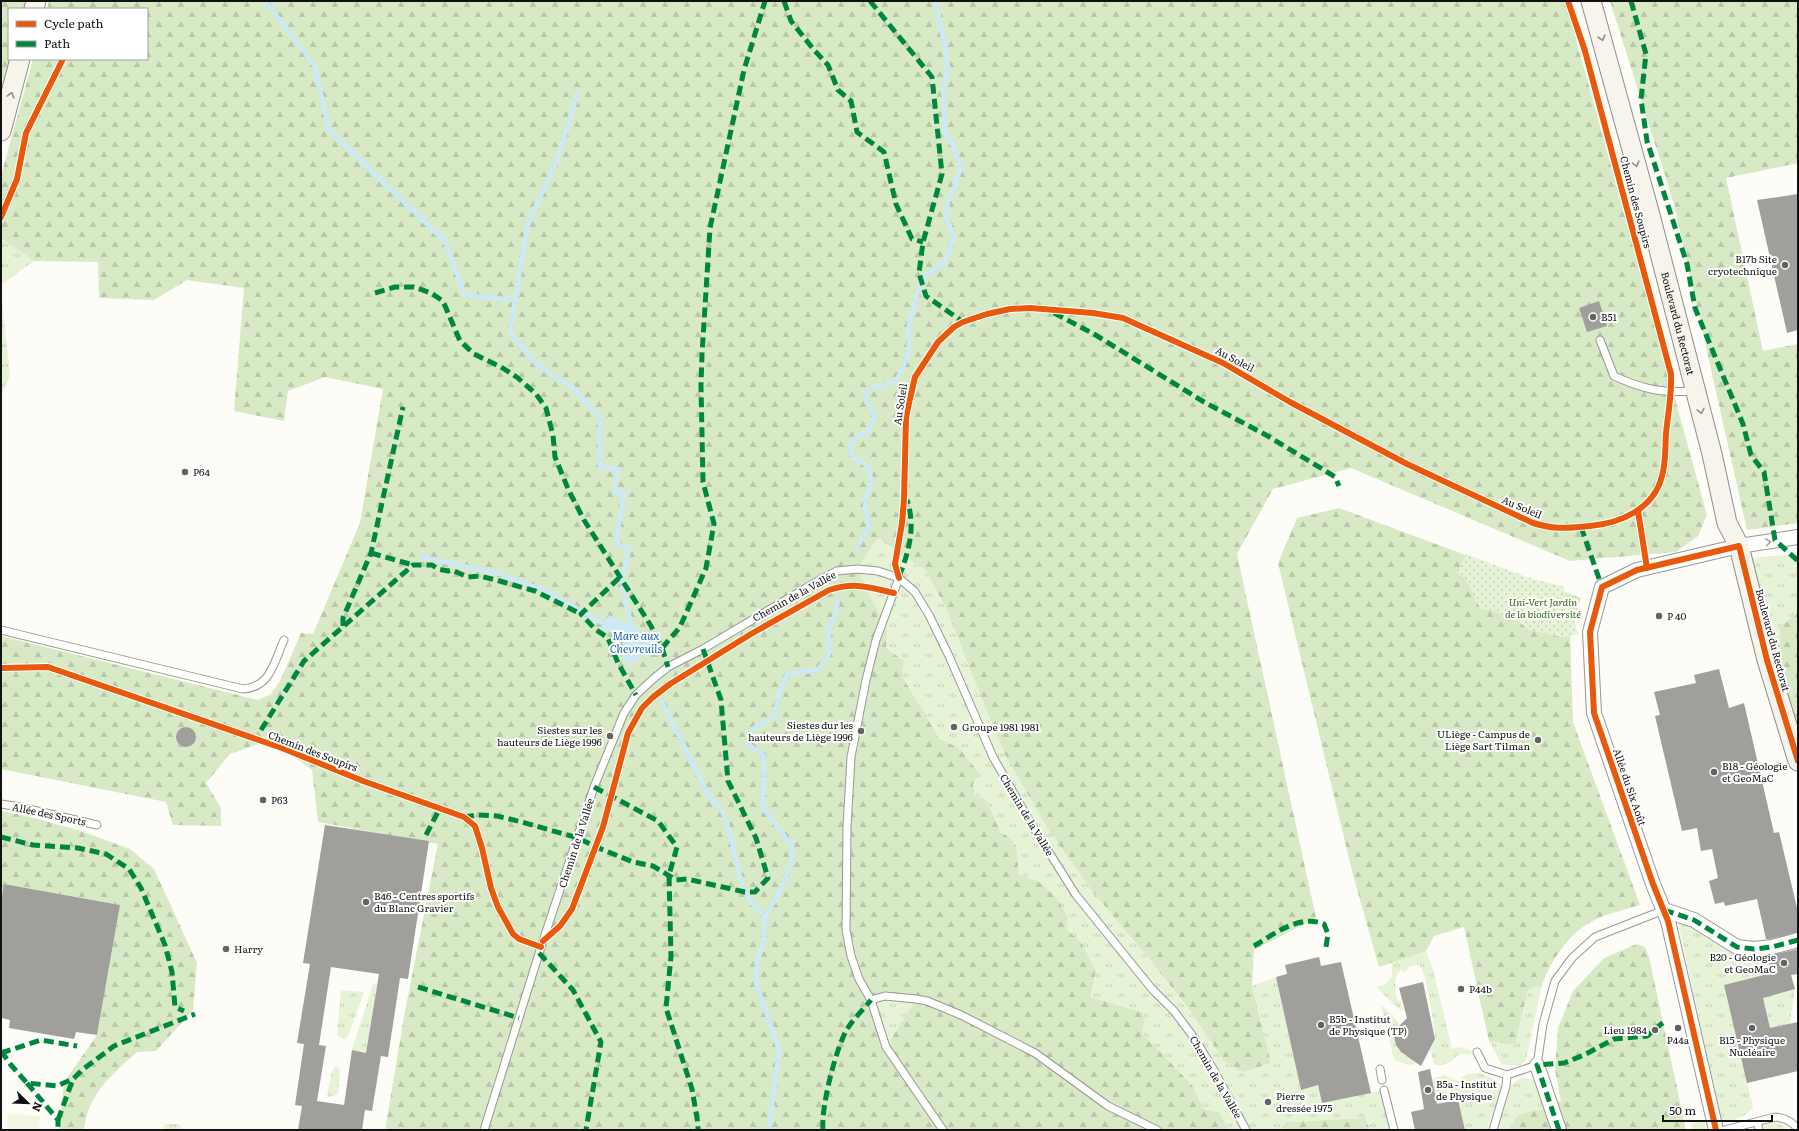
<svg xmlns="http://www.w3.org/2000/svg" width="1799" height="1131" viewBox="0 0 1799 1131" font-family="Literata,serif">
<defs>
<pattern id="grass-tufts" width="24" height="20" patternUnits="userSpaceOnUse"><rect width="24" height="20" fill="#e7f3d7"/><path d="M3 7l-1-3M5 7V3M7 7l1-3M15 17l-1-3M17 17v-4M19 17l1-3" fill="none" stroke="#c5cfb8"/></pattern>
<pattern id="forest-firs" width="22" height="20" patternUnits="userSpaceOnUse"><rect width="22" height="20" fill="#d8eac5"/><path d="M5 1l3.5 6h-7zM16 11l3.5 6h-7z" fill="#b8c8a8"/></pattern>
<pattern id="park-dots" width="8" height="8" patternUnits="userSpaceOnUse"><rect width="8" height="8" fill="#e7f3d7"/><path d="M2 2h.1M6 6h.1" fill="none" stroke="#c5cfb8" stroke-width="1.8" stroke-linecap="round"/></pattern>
</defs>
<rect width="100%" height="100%" fill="#fdfcf7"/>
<!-- grass -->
<g fill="url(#grass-tufts)">
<path d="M1,238L34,261L1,285Z"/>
<path d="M1,292L10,375L1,396Z"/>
<path d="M878,538L925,570L946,608L981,697L1004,753L1048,829L1187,1008L1224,1061L1271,1063L1252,986L1276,977L1301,1089L1318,1085L1322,1103L1382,1090L1391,1130H1370L1364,1118L1285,1122L1282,1130H1230L1219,1112L1204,1109L1192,1085L1142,1033L1145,1019L1142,1012L1090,997L1081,942L1067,930L1068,917L1057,898L1038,881L1019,875L1017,855L1008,836L1001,833L986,799L975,795L973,784L959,748L939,738L902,676L904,661L886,648L887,630L857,569Z"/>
<path d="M1798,554V612L1780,628L1781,710L1750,558Z"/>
<path d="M1678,922L1693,924L1767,953L1777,994L1795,989L1790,1023L1792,1032L1772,1038L1758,977L1724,985L1753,1107C1745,1118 1734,1120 1721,1123Z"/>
<path d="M1426,951L1433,969L1452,1049L1459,1047L1472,1051L1471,1055C1454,1051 1460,1057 1448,1063C1445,1065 1439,1065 1435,1065L1430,1051L1435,1039V1033C1432,1018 1428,976 1419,965L1410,966L1404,973L1402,970C1391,976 1396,992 1398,1001H1401L1403,1010L1401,1011L1378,989V986L1385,985L1392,976V962Z"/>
<path d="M373,984H377L366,1053L352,1050Z"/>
<path d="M1542,984L1526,1061L1520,1065H1502L1489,1041L1515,1045L1528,990Z"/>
<path d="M341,990L364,992L348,1036L344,1040L337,1035Z"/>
<path d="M916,999L886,1047L871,1000Z"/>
<path d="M1381,1004L1399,1023C1390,1038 1396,1056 1414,1058L1415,1064L1409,1065L1394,1060Z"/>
<path d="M335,1066L340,1069L338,1094L329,1097L327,1096L331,1075Z"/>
<path d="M1479,1073C1522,1085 1491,1102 1488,1130H1465L1458,1100L1437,1104L1432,1079L1444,1075L1458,1081L1466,1074Z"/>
<path d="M1521,1078C1541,1077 1542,1092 1546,1108L1518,1115L1508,1130H1497L1509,1092L1512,1084Z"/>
<path d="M1705,1121L1706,1130H1693L1691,1124Z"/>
<path d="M1775,1122L1782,1125L1787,1130H1764L1763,1125Z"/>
<path d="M165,1124H179L183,1130H162Z"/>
</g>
<!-- forest -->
<g fill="url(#forest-firs)" fill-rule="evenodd">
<path d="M1,1H26L24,9H9V59H11L1,97Z"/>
<path d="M49,1H1564L1568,10L1707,515L1698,536L1676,552L1570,561L1351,468L1273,489L1237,554L1316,918L1254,950L1252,986L1271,1063L1243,1072L1224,1061L1187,1007L1142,950L1093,892L1048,829L1004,753L981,697L946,608L925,570L878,538L857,569L887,630L886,648L904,661L902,676L939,738L959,748L978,772L973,784L975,795L986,799L1001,833C1019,839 1017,858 1019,875L1038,881L1057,898L1068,917L1067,930L1081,942L1096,971L1090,997L1142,1012L1145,1019L1142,1033L1192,1085L1204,1109L1219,1112L1230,1130H385L405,1011L438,844L318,822L312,770L287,751L258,744L230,754L206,783L221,808V826L173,825L166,802L1,769V636L258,700L271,694L280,681L301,633L313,634L360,523L383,389L325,377L288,391L284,421L234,411L244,288L187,280L154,300L99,298L98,262L34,261L1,238V176L33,59H147V9H47ZM916,999L886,1047L871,1000Z"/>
<path d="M1610,1H1798V163L1726,178L1763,351L1798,344V523L1747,530L1674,204Z"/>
<path d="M1339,508L1581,598L1570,636L1573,722L1640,905C1627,909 1614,912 1601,917C1571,929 1554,956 1542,984L1528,990L1515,1045L1489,1041L1464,927L1434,936L1426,951L1379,967L1353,875L1278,563L1297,518Z"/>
<path d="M1798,612V761L1781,710L1780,628Z"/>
<path d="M1,811L35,818L81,831L130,849L154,869L197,963L193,1010L156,1051L137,1052C112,1075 88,1093 84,1130H59L64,1082L97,1035L120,905L5,884L1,905Z"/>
<path d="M1637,944L1645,947L1649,957L1686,1130H1508L1518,1115L1546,1108L1561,1101L1555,1070L1558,1028L1573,991L1604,958Z"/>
<path d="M1365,1118L1370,1130H1282L1285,1122Z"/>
</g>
<!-- park -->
<path fill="url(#park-dots)" d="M1466,554L1532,579L1563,586L1578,634L1561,637L1529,630L1512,616L1480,608L1467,581L1457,572Z"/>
<!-- pitch -->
<path fill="#f0f6e1" d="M8,1114L40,1116L39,1130H7Z"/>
<!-- water -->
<path fill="#cde8f7" d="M609,615L648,634L652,643L640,659L630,664L623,660V638L601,628Z"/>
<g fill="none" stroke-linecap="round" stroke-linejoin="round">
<!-- stream -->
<g stroke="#cde8f7" stroke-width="4.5">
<path d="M265,1L315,66L329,130L445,241L465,295L515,300L510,333L536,364L572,387L600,418V467L618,469L614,493L624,492L616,543L629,549L622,582L632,629"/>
<path d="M515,300L528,223L557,161L578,92"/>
<path d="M857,548L869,526L865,507L866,495L871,486L870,472L865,464L853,458L850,449L853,439C867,433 870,430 875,415L865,398L867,391L878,386L891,384L897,379L908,356L909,342L908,329L920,284L928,274L945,262L954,237L950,232V225L946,219L948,201L952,194L961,167L952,143L945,133L943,88L948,67L941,26L938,22L939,13L934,1"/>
<path d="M422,557L500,574L546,591L608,626"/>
<path d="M662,702L710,798C714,802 720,806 722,811C734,835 735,870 746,894C752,907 758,907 765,917"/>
<path d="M769,1130L779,1050L764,1006L756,984L757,962L764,942L765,917L780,891L792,861V846L763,808L764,756L748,744L754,728L775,716L778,696L787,674L818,670L829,654V629L836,612L838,599"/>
</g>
</g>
<!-- building -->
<g fill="#a19f9c" fill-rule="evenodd">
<path d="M1798,194V330L1787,333L1757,200Z"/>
<path d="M1599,301L1607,326L1587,332L1579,308Z"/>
<path d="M1719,669L1729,708L1744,703L1774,833L1779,832L1798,912V932L1770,939H1766L1757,899L1725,906L1724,902L1715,904L1709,881L1718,878L1712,849L1701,851L1697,828L1682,831L1655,716L1660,715L1654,692L1696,683L1694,675Z"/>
<circle cx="186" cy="737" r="10"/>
<path d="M325,825L429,841L408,979L400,978L388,1057L381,1056L372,1111L365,1110L362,1130H298L302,1106L295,1105L304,1044L297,1043L310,964L303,963ZM331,967L379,974L366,1053L352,1050L344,1105L317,1101L326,1046L319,1045Z"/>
<path d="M4,884L120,905L97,1035L76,1032L74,1039L9,1028L10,1020L1,1018V903Z"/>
<path d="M1798,949V974L1791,975L1795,989L1763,998L1770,1028L1798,1022V1071L1747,1083L1724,985L1772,973L1767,956Z"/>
<path d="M1319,957L1321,966L1341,962L1371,1093L1322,1103L1318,1085L1301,1090L1276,977L1287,974L1285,965Z"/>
<path d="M1423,982L1435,1039L1421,1066L1401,1052L1396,1045L1394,1036L1398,1027L1407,1018L1399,988Z"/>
<path d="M1430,1069L1437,1104L1458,1100L1465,1130H1415L1411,1112L1424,1109L1418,1072Z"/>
</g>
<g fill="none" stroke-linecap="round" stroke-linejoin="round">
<!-- lane casing -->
<g stroke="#979795" stroke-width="9">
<g id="lane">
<path d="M1600,340L1614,376C1645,390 1661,393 1695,391"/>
<path d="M899,578L876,640L866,680L851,757L847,827L846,930L851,956L859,979L871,1000L886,1047L943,1130"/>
<path d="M1,630L243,689C271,687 274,662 284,640"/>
<path d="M1,804L20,807L97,825"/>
<path d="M871,1000L885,996L916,999L927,1001L961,1015L1035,1053L1108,1106L1157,1130"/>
<path d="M1477,1052L1485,1068L1507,1075L1537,1065L1543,1024L1555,981L1572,958L1595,937L1664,910"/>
<path d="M1380,1069L1382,1080"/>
<path d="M1384,1090L1394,1130"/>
<path d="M1757,1122L1759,1130"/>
<path d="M484,1130L541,947L594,787L624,713L636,695L653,679L668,667L703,649L821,579L837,571L857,569L878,571L899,578L915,592L929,615L949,656L993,757L1033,827L1076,895L1152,989L1174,1011L1195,1039L1212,1067L1246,1130"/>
<path d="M1493,1130L1506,1086L1507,1075"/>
<path d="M1725,1130L1775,1117C1785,1118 1791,1121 1798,1129"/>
</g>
</g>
<!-- street casing -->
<g stroke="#979795" stroke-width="16">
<g id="street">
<path d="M1664,910L1694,920L1737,947L1754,949L1772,947L1798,940"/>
<path d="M1537,1065L1559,1130"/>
<path d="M1716,1130L1668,921L1653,884L1594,713L1590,632L1602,587L1637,570L1739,546L1798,537"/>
</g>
</g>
<!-- secondary casing -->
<g stroke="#8e8d8b" stroke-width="21">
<g id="secondary">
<path id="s1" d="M1591,1L1650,215L1712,454L1727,523L1739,546L1767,660L1798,761"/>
<path d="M34,9L36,1"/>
<path d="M1,131L20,59"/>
</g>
</g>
<!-- lane -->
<use href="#lane" stroke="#fffffe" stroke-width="7"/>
<!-- street -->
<use href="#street" stroke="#fffffe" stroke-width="14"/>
<!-- secondary -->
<use href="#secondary" stroke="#f6f4eb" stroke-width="19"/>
<!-- quiet -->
<g stroke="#00873e" stroke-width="5" stroke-dasharray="10 5" stroke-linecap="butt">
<path d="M784,1L791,21L814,50L828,65L838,90L851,101L857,132L884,152L896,204L912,239L923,242"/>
<path d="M870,1L932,77L942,174L923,242L919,273L926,296L963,322"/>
<path d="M1631,1L1646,54L1641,99L1647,141L1687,264L1695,308L1743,424L1751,455L1764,472L1775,540L1798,561"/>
<path d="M375,293L395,287H414L431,293L443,301L460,341L474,354L501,367L518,378L536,394L546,408L553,435L555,457L569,491L584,520L651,626L662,648L668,667"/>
<path d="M1054,313L1094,334L1204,402L1266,435L1324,470L1335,477L1339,486"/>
<path d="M1581,527L1602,587"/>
<path d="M371,553L413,565"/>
<path d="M899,577C909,551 916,527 907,500"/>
<path d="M619,578L581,614L595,629L608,638L618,663L636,695"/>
<path d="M343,626V618L371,553L403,407"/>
<path d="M662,648L680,627L706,568L714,524L703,482L701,386L702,354L710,228L744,70L765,1"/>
<path d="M261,730L304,661L413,565H432L438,569L448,571L452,570L468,577L480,576L496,580L535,591L581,614"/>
<path d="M594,787L658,821L677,847L669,875L671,956L666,1008L692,1089L698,1124V1130"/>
<path d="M464,817L477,815L497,816L522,822L578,838L596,847L633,862L653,866L676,880L687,879L745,892H755L768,878L756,838L728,781L721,700L703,649"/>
<path d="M426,835L440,808"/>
<path d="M1,837L33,845L78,848L106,854L129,869L141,888L165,945L172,972L175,1007L184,1011"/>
<path d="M1664,910L1694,920L1737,947L1754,949L1772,947L1798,940"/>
<path d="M1254,946C1274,934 1299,914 1324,924L1328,934L1326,947"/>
<path d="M539,953L573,990L601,1042L586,1130"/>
<path d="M418,987L519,1018"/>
<path d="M1,1051L11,1065L27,1083L57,1086L73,1079L82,1070L114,1046L195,1014"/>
<path d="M1,1053L41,1040L77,1046"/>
<path d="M27,1083L58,1120V1130"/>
<path d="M58,1120L73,1079"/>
<path d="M823,1130C821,1107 835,1052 846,1031C852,1020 863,1010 871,1000"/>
<path d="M1559,1130L1537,1065L1564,1063L1584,1055L1614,1039L1647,1036L1666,1020"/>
</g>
<!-- cycleway casing -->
<g stroke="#fff" stroke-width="8">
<g id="cycleway">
<path d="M1,217L17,179L26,133L63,59"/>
<path d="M1638,511L1647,568"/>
<path d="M899,578L895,564L902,523L904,500L906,418L909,403L915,377L938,342L954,327L963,322L987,314L1010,309L1030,308L1093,313L1123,318L1134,323L1223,363L1290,402L1407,464L1533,523C1557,530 1566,528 1590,526C1621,523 1654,509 1662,476C1666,463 1665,448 1666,434C1668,413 1672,394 1671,374L1585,51L1568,1"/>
<path d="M1,668L48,667L282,748L363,781L464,817L475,826L482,848L491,888L498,907L513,934L519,939L541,947"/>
<path d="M543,941L560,926L572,909L603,827L628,733L642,708L653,697L670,684L751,634L829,590C855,582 868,587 894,593"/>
<path d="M1716,1130L1668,921L1653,884L1594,713L1590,632L1602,587L1637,570L1739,546L1767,660L1798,761"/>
</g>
</g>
<!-- cycleway -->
<use href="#cycleway" stroke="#e8590c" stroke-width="6"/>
</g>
<!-- one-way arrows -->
<defs><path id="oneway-chevron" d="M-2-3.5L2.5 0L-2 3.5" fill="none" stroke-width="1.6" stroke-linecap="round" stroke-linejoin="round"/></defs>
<g stroke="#8f8e89">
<use href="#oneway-chevron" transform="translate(1602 38) rotate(74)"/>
<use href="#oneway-chevron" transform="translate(11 95) rotate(-75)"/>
<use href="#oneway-chevron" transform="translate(1636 164) rotate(75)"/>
<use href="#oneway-chevron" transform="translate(1701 411) rotate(76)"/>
</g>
<use stroke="#a0a09f" href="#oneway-chevron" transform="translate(1768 542) rotate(-9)"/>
<!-- markers -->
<g fill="#646362" stroke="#fff" stroke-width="1.5">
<circle cx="1785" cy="265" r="4"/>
<circle cx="1593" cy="317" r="4"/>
<circle cx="185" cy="472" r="4"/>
<circle cx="1659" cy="616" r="4"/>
<circle cx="954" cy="727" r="4"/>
<circle cx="861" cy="731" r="4"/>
<circle cx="610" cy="736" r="4"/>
<circle cx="1538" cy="740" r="4"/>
<circle cx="1714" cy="772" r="4"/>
<circle cx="263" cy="800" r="4"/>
<circle cx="366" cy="902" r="4"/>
<circle cx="226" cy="949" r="4"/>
<circle cx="1784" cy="963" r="4"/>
<circle cx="1461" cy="989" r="4"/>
<circle cx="1321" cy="1025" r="4"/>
<circle cx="1678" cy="1028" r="4"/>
<circle cx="1752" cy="1028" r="4"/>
<circle cx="1655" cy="1030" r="4"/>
<circle cx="1428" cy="1090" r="4"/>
<circle cx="1268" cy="1102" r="4"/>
</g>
<g text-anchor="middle" stroke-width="4" stroke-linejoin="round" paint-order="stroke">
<!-- street labels -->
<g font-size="10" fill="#111" stroke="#fff">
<text transform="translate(1636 202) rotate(75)" y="4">Chemin des Soupirs</text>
<text dy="4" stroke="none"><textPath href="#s1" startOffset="334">Boulevard du Rectorat</textPath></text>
<text transform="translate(1235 359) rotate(28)" y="4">Au Soleil</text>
<text transform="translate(900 404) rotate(-81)" y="4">Au Soleil</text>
<text transform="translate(1522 507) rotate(23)" y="4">Au Soleil</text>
<text transform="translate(794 596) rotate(-29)" y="4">Chemin de la Vallée</text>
<text transform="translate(1773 640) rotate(75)" y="4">Boulevard du Rectorat</text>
<text transform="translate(313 751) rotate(21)" y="4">Chemin des Soupirs</text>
<text transform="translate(1630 787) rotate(71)" y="4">Allée du Six Août</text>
<text transform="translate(49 814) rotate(12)" y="4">Allée des Sports</text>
<text transform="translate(1027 815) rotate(59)" y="4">Chemin de la Vallée</text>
<text transform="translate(576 843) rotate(-72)" y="4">Chemin de la Vallée</text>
<text transform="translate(1216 1077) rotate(60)" y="4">Chemin de la Vallée</text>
</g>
<!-- poi labels -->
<g font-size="10" fill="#111" stroke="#fff" text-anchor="start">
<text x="1777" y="263" text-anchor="end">B17b Site<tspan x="1777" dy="12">cryotechnique</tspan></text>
<text x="1601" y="321">B51</text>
<text x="193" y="476">P64</text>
<text x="1667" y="620">P 40</text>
<text x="853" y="729" text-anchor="end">Siestes dur les<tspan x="853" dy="12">hauteurs de Liège 1996</tspan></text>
<text x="962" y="731">Groupe 1981 1981</text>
<text x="602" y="734" text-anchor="end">Siestes sur les<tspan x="602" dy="12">hauteurs de Liège 1996</tspan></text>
<text x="1530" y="738" text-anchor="end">ULiège - Campus de<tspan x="1530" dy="12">Liège Sart Tilman</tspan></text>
<text x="1722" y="770">B18 - Géologie<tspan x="1722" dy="12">et GeoMaC</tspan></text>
<text x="271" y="804">P63</text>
<text x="374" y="900">B46 - Centres sportifs<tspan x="374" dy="12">du Blanc Gravier</tspan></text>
<text x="234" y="953">Harry</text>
<text x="1776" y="961" text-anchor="end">B20 - Géologie<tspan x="1776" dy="12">et GeoMaC</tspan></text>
<text x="1469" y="993">P44b</text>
<text x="1329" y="1023">B5b - Institut<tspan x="1329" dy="12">de Physique (TP)</tspan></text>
<text x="1647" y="1034" text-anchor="end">Lieu 1984</text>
<text x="1678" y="1044" text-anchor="middle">P44a</text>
<text x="1752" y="1044" text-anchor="middle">B15 - Physique<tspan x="1752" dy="12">Nucléaire</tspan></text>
<text x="1436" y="1088">B5a - Institut<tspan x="1436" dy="12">de Physique</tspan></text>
<text x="1276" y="1100">Pierre<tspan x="1276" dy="12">dressée 1975</tspan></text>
</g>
<!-- park labels -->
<g font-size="10" font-style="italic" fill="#2f6b1f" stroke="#fff">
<text x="1543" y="606">Uni-Vert Jardin<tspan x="1543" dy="12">de la biodiversité</tspan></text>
</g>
<!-- water labels -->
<g font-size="11" font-style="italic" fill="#1768a6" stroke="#fff">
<text x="636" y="640">Mare aux<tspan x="636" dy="13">Chevreuils</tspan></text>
</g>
</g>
<!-- border -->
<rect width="1799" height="1131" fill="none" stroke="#111111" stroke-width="4"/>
<!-- legend -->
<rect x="8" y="8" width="140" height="52" fill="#ffffff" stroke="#a0a0a0"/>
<rect x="16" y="21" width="20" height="6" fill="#e8590c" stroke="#a0a0a0"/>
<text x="44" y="28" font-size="12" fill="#111111">Cycle path</text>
<rect x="16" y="41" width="20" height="6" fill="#00873e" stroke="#a0a0a0"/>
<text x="44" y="48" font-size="12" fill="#111111">Path</text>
<!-- north arrow -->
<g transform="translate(28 1103) rotate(113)" stroke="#ffffff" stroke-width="3" paint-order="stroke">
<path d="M0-3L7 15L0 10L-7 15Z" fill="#111111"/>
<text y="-6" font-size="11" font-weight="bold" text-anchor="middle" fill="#111111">N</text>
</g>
<!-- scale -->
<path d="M1663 1115v6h109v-6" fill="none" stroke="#111111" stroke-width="2"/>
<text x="1669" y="1115" font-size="12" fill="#111111" stroke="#ffffff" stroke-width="3" paint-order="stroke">50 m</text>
</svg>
